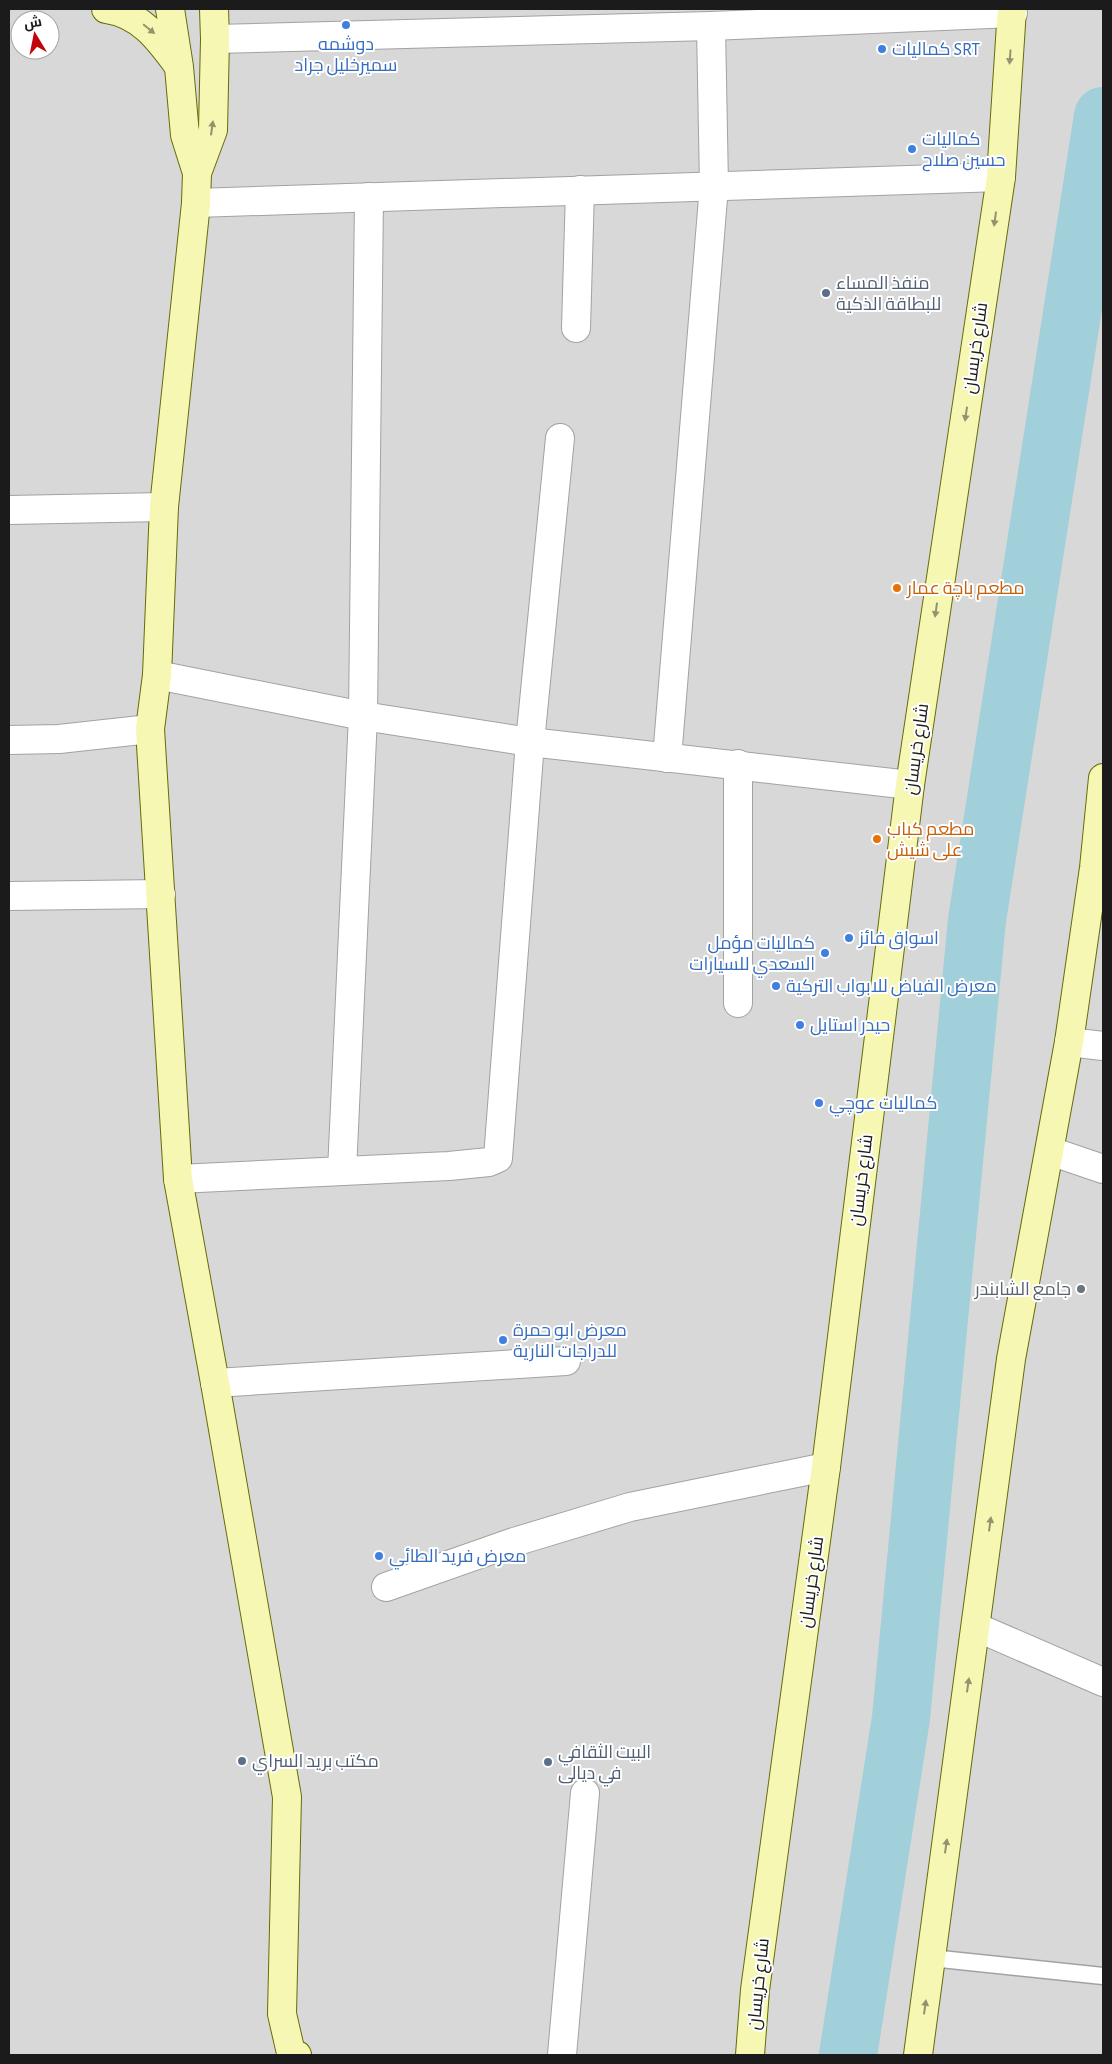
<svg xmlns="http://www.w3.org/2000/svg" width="1112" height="2064" viewBox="0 0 1112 2064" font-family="'Alegreya Sans',Cairo,sans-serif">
<rect width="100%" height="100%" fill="#ece8e0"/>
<!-- residential -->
<path fill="#d9d8d8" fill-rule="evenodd" d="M9,9H1103V2055H9ZM20,20H50V50H20Z"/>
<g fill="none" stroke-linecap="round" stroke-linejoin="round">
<!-- river -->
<path stroke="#a1cfda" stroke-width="58" d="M848,2055L901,1718L977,920L1103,116"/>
<!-- lane casing -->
<g stroke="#a2a2a2" stroke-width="19">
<path id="lane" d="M931,1958L1103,1976"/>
</g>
<!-- street casing -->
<g stroke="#a2a2a2" stroke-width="30">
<g id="street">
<path d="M215,39L711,26L1013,13"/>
<path d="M196,203L1001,177"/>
<path d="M576,328L580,190"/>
<path d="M9,510L164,507"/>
<path d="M157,675L363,716L530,742L910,785"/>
<path d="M9,740L59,739L150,729"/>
<path d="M667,758L714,186L711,26"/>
<path d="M9,896L161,894"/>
<path d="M738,1003V764"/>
<path d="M1069,1042L1103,1046"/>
<path d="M1050,1151L1103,1169"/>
<path d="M342,1171L363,716L369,197"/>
<path d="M178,1179L449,1166L489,1162L498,1158L530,742L560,438"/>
<path d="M215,1383L566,1361"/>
<path d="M386,1587L514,1542L630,1507L826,1467"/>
<path d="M976,1627L1103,1682"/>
<path d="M562,2055L585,1793"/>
</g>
</g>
<!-- secondary casing -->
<g stroke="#656c07" stroke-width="30">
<g id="secondary">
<path d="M106,9C140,14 158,38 177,64"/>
<path d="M170,9L179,67L185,135L197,173L196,203L164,507L157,675L150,729L178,1179L215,1383L287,1797L282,2014L291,2053L297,2055"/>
<path d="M197,173L213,130L215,39L214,9"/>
<path d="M750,2055L755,1990L826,1467L910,785L1001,177L1012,9"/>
<path d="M918,2055L1011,1359L1069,1042L1094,868L1103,778"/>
</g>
</g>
<!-- lane -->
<use href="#lane" stroke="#fff" stroke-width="16"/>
<!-- street -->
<use href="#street" stroke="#fff" stroke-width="28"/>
<!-- secondary -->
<use href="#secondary" stroke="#f6f7b3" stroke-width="28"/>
</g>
<!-- one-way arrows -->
<defs><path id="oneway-solid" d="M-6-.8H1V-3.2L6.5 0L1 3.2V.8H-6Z" transform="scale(1.25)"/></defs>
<g fill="#93946f">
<use href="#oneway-solid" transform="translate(149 29) rotate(39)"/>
<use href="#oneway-solid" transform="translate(1010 57) rotate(94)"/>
<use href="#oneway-solid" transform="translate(212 128) rotate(-82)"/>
<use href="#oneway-solid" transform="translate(995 219) rotate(98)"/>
<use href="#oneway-solid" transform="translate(966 414) rotate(98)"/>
<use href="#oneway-solid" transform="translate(936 610) rotate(98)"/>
<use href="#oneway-solid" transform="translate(990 1524) rotate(-82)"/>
<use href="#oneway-solid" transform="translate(968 1685) rotate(-82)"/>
<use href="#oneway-solid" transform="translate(946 1846) rotate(-82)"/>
<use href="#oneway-solid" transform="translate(925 2007) rotate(-82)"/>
</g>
<!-- markers -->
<g fill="#3f7fe0" stroke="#fff" stroke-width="2">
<circle cx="346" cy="25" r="5"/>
<circle cx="882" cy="49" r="5"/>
<circle cx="912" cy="149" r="5"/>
<circle cx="849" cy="938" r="5"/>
<circle cx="825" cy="953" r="5"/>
<circle cx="776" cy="986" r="5"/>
<circle cx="800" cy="1025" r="5"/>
<circle cx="819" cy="1103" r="5"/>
<circle cx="503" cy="1340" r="5"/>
<circle cx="379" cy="1556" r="5"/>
</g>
<g fill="#5c6f8a" stroke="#fff" stroke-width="2">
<circle cx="826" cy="293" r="5"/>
<circle cx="242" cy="1761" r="5"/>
<circle cx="548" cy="1762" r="5"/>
</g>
<g fill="#e8710a" stroke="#fff" stroke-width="2">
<circle cx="897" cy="588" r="5"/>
<circle cx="877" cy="839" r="5"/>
</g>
<circle fill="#6b7280" stroke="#fff" stroke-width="2" cx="1081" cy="1289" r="5"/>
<g text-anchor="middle" stroke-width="4" stroke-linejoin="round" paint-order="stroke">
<!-- shop labels -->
<g font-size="18" fill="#366cbe" stroke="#fff" text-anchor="start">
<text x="346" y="50" text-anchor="middle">دوشمه<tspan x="346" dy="21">سميرخليل جراد</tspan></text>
<text x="892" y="55">كماليات SRT</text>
<text x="922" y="145">كماليات<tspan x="922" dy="21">حسين صلاح</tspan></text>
<text x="859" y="944">اسواق فائز</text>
<text x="815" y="949" text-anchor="end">كماليات مؤمل<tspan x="815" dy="21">السعدي للسيارات</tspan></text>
<text x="786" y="992">معرض الفياض للابواب التركية</text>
<text x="810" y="1031">حيدر استايل</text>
<text x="829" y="1109">كماليات عوچي</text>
<text x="513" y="1336">معرض ابو حمرة<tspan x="513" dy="21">للدراجات النارية</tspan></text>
<text x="389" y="1562">معرض فريد الطائي</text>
</g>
<!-- service labels -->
<g font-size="18" fill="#4e5e75" stroke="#fff" text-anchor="start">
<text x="836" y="289">منفذ المساء<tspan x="836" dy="21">للبطاقة الذكية</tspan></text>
<text x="558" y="1758">البيت الثقافي<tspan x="558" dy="21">في ديالى</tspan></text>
<text x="252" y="1767">مكتب بريد السراي</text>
</g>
<!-- street labels -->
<g font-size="18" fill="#1b1b1b" stroke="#fff">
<text transform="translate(975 348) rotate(-82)" y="6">شارع خريسان</text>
<text transform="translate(916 749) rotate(-82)" y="6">شارع خريسان</text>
<text transform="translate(861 1180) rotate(-83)" y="6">شارع خريسان</text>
<text transform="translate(811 1582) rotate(-82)" y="6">شارع خريسان</text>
<text transform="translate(758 1984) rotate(-84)" y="6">شارع خريسان</text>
</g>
<!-- food labels -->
<g font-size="18" fill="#c56008" stroke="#fff" text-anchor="start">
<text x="907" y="594">مطعم باچة عمار</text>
<text x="887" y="835">مطعم كباب<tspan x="887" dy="21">على شيش</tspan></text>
</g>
<!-- worship labels -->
<g font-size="18" fill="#5b616d" stroke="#fff" text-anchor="end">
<text x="1071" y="1295">جامع الشابندر</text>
</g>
</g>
<!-- border -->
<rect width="1112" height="2064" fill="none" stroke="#1b1b1b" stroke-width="20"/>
<!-- north arrow -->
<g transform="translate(35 35) rotate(350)"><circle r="24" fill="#ffffff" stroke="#a4a4a4"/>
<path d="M0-4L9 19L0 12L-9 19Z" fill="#c1050b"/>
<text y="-8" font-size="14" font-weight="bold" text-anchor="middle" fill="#1b1b1b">ش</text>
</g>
</svg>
